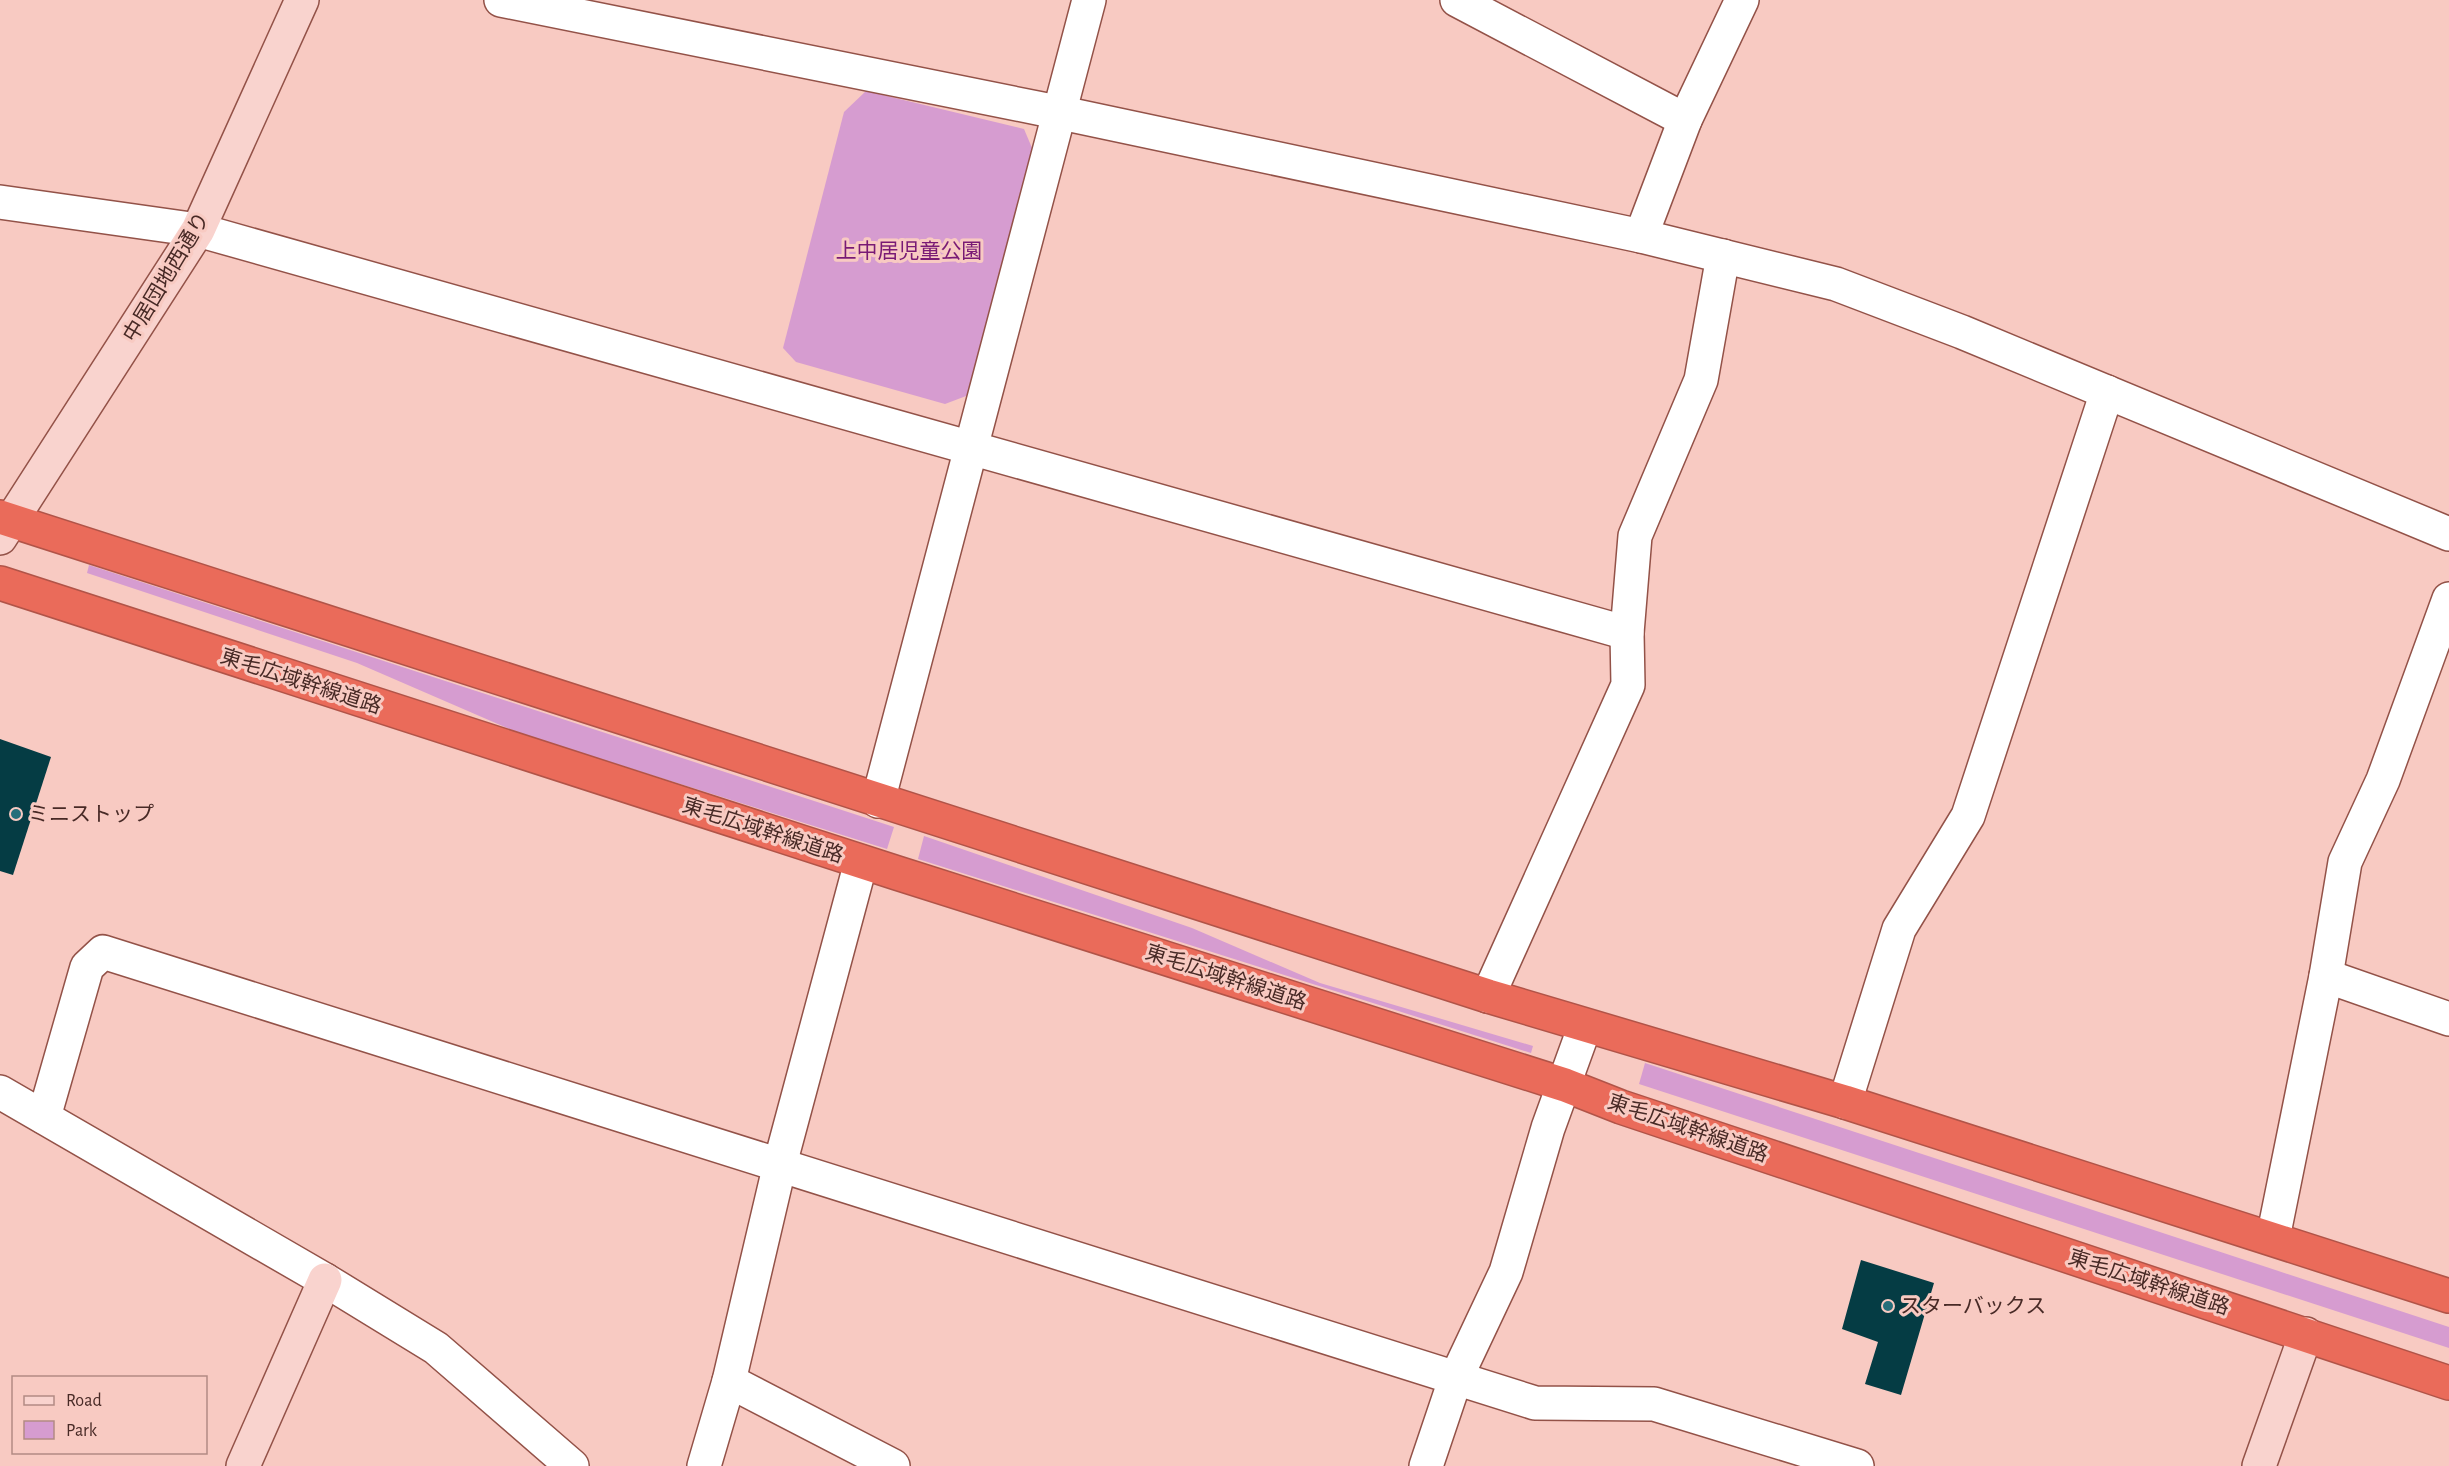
<svg xmlns="http://www.w3.org/2000/svg" width="2449" height="1466" viewBox="0 0 2449 1466" font-family="'Alegreya Sans','Noto Sans JP',sans-serif">
<rect width="100%" height="100%" fill="#f8cac2"/>
<!-- green -->
<g fill="#d69cd0">
<path d="M866,91L1024,129L1035,155L974,393L945,404L796,362L783,348L844,112Z"/>
<path d="M89,565L894,827L887,849L521,734L357,663L87,573Z"/>
<path d="M924,836L1192,928L1320,983L1533,1046L1531,1053L918,859Z"/>
<path d="M1645,1063L2449,1327V1348L1639,1084Z"/>
</g>
<!-- building -->
<g fill="#053c44">
<path d="M0,739L51,757L13,875L0,871Z"/>
<path d="M1861,1260L1934,1283L1901,1395L1865,1384L1878,1342L1842,1329Z"/>
</g>
<g fill="none" stroke-linecap="round" stroke-linejoin="round">
<!-- street casing -->
<g stroke="#935248" stroke-width="36">
<g id="street">
<path d="M501,0L1057,112L1641,236L1836,284L1962,332L2449,534"/>
<path d="M1457,0L1685,120"/>
<path d="M0,202L198,230L1627,633"/>
<path d="M1641,236L1685,120L1742,0"/>
<path d="M878,801L1089,0"/>
<path d="M2326,976L2449,1019"/>
<path d="M1488,996L1628,685L1627,633L1635,536L1701,380L1723,256"/>
<path d="M0,1092L325,1280L436,1348L572,1466"/>
<path d="M1845,1102L1899,929L1968,816L2107,392"/>
<path d="M44,1117L87,967L103,952L1535,1403L1654,1404L1857,1466"/>
<path d="M2273,1238L2326,976L2345,862L2383,780L2449,599"/>
<path d="M729,1381L893,1466"/>
<path d="M704,1466L729,1381L780,1164L861,862"/>
<path d="M1426,1466L1455,1380L1506,1272L1548,1128L1585,1026"/>
</g>
</g>
<!-- secondary casing -->
<g stroke="#935248" stroke-width="36">
<g id="secondary">
<path d="M0,538L198,230L302,0"/>
<path d="M243,1466L325,1280"/>
<path d="M2259,1466L2306,1334"/>
</g>
</g>
<!-- highway casing -->
<g stroke="#b15448" stroke-width="36">
<g id="highway">
<path d="M0,517L1488,996L1845,1102L2449,1296"/>
<path d="M0,583L897,873L1565,1085L1621,1107L2449,1383"/>
</g>
</g>
<!-- street -->
<use href="#street" stroke="#fff" stroke-width="33"/>
<!-- secondary -->
<use href="#secondary" stroke="#f9d3ce" stroke-width="33"/>
<!-- highway -->
<use href="#highway" stroke="#ea6b5a" stroke-width="33"/>
</g>
<!-- markers -->
<g fill="#266e7a" stroke="#f8cac2" stroke-width="2">
<circle cx="16" cy="814" r="6"/>
<circle cx="1888" cy="1306" r="6"/>
</g>
<g text-anchor="middle" stroke-width="6" stroke-linejoin="round" paint-order="stroke">
<!-- park labels -->
<g font-size="21" fill="#791a75" stroke="#f8cac2">
<text x="909" y="258">上中居児童公園</text>
</g>
<!-- street labels -->
<g font-size="21" fill="#482a26" stroke="#f8cac2">
<text transform="translate(166 277) rotate(-59)" y="7">中居団地西通り</text>
<text transform="translate(301 681) rotate(18)" y="7">東毛広域幹線道路</text>
<text transform="translate(763 830) rotate(18)" y="7">東毛広域幹線道路</text>
<text transform="translate(1226 977) rotate(18)" y="7">東毛広域幹線道路</text>
<text transform="translate(1688 1128) rotate(19)" y="7">東毛広域幹線道路</text>
<text transform="translate(2149 1282) rotate(18)" y="7">東毛広域幹線道路</text>
</g>
<!-- poi labels -->
<g font-size="21" fill="#482a26" stroke="#f8cac2" text-anchor="start">
<text x="28" y="821">ミニストップ</text>
<text x="1900" y="1313">スターバックス</text>
</g>
</g>
<!-- legend -->
<rect x="12" y="1376" width="195" height="78" fill="#f8cac2" stroke="#b28a84" stroke-width="1.5"/>
<rect x="24" y="1396" width="30" height="9" fill="#f9d3ce" stroke="#b28a84" stroke-width="1.5"/>
<text x="66" y="1406" font-size="18" fill="#482a26">Road</text>
<rect x="24" y="1421" width="30" height="18" fill="#d69cd0" stroke="#b28a84" stroke-width="1.5"/>
<text x="66" y="1436" font-size="18" fill="#482a26">Park</text>
</svg>
